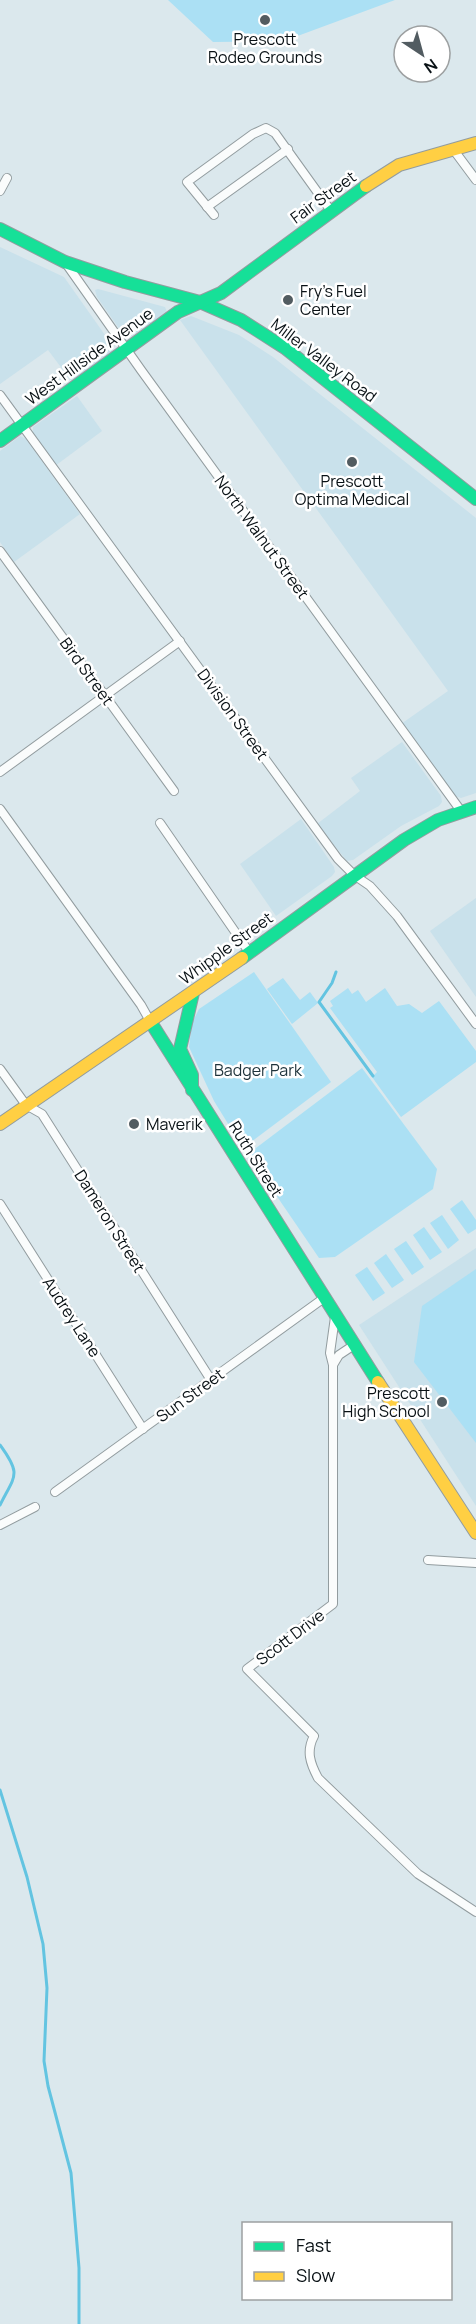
<svg xmlns="http://www.w3.org/2000/svg" width="476" height="2324" viewBox="0 0 476 2324" font-family="Manrope,sans-serif">
<rect width="100%" height="100%" fill="#dbe8ed"/>
<!-- built -->
<g fill="#c9e1eb">
<path d="M0,247L64,277L112,345L113,349L111,354L72,382L48,350L0,384Z"/>
<path d="M98,289L165,307L167,312L129,338L125,337L97,297L95,290Z"/>
<path d="M191,316L239,335L273,357L476,518V793L461,798L455,796L401,724L448,691L180,320Z"/>
<path d="M77,396L102,431L55,466L33,435V427Z"/>
<path d="M20,436L26,439L80,514L14,562L0,542V451Z"/>
<path d="M402,742L441,796L442,802L439,806L401,826L353,860L347,861L317,824L360,791L351,778Z"/>
<path d="M301,819L334,867L335,872L332,876L276,916L240,864Z"/>
<path d="M476,898V997L430,931Z"/>
<path d="M476,1248V1506L359,1325Z"/>
</g>
<!-- green -->
<g fill="#abe0f4">
<path d="M168,0H395L284,41L213,42Z"/>
<path d="M254,972L331,1082L243,1148L214,1101L189,1047L192,1023L199,1009Z"/>
<path d="M283,978L300,1000L310,992L318,1003L292,1024L267,989Z"/>
<path d="M348,988L352,994L358,990L366,1002L385,988L397,1006L409,1004L422,1013L439,1001L476,1051V1062L401,1117L372,1077L377,1072L330,1008L333,1006L330,1001Z"/>
<path d="M362,1068L437,1169L433,1189L335,1257L319,1258L248,1154Z"/>
<path d="M462,1200L476,1220V1229L468,1234L450,1209Z"/>
<path d="M442,1215L459,1240L448,1249L430,1223Z"/>
<path d="M424,1227L442,1252L430,1260L413,1235Z"/>
<path d="M406,1241L424,1267L412,1275L394,1249Z"/>
<path d="M386,1254L404,1280L392,1288L374,1263Z"/>
<path d="M367,1267L385,1293L373,1301L355,1275Z"/>
<path d="M476,1269V1443L414,1362L422,1306Z"/>
</g>
<g fill="none" stroke-linecap="round" stroke-linejoin="round">
<!-- stream -->
<g stroke="#63c4e1" stroke-width="3">
<path d="M336,972L332,983L319,1002L373,1076"/>
<path d="M0,1445C22,1475 15,1475 0,1505"/>
<path d="M0,1790L27,1877L43,1944L47,1988L44,2061L48,2086L71,2173L79,2268V2324"/>
</g>
<!-- street casing -->
<g stroke="#929c9f" stroke-width="10">
<g id="street">
<path d="M453,149L476,180"/>
<path d="M0,191L7,178"/>
<path d="M207,207L288,149"/>
<path d="M214,215L187,182L253,134L266,128L275,133L331,211"/>
<path d="M65,262L141,370L461,811"/>
<path d="M0,395L338,859L354,875L370,886L397,916L476,1024"/>
<path d="M0,551L174,791"/>
<path d="M0,772L180,641"/>
<path d="M0,809L141,1005L150,1021"/>
<path d="M160,823L249,952"/>
<path d="M0,1069L26,1105L42,1114L211,1380"/>
<path d="M0,1204L143,1429"/>
<path d="M335,1317L330,1353L333,1365L339,1355L354,1345"/>
<path d="M333,1365V1604L247,1669L314,1736C306,1751 310,1763 318,1778L418,1874L476,1912"/>
<path d="M55,1492L324,1298"/>
<path d="M0,1525L35,1507"/>
<path d="M428,1560L476,1563"/>
</g>
</g>
<!-- fast casing -->
<g stroke="#929c9f" stroke-width="14">
<g id="fast">
<path d="M0,229L65,262L125,282L200,302L241,320L285,348L476,499"/>
<path d="M0,441L178,312L221,293L366,186"/>
<path d="M242,958L404,840L438,820L476,807"/>
<path d="M150,1021L378,1382"/>
<path d="M192,1090V1075L180,1049L193,993"/>
</g>
</g>
<!-- slow casing -->
<g stroke="#929c9f" stroke-width="14">
<g id="slow">
<path d="M366,186L399,165L476,143"/>
<path d="M0,1124L242,958"/>
<path d="M378,1382L476,1533"/>
</g>
</g>
<!-- street -->
<use href="#street" stroke="#fafcfc" stroke-width="8"/>
<!-- fast -->
<use href="#fast" stroke="#16e098" stroke-width="12"/>
<!-- slow -->
<use href="#slow" stroke="#ffcf43" stroke-width="12"/>
</g>
<!-- markers -->
<g fill="#525c61" stroke="#fff" stroke-width="2">
<circle cx="265" cy="20" r="6"/>
<circle cx="288" cy="300" r="6"/>
<circle cx="352" cy="462" r="6"/>
<circle cx="134" cy="1124" r="6"/>
<circle cx="442" cy="1402" r="6"/>
</g>
<g text-anchor="middle" stroke-width="5" stroke-linejoin="round" paint-order="stroke">
<!-- poi labels -->
<g font-size="16" fill="#091115" stroke="#fff">
<text x="265" y="45">Prescott<tspan x="265" dy="18">Rodeo Grounds</tspan></text>
<text x="300" y="297" text-anchor="start">Fry's Fuel<tspan x="300" dy="18">Center</tspan></text>
<text x="352" y="487">Prescott<tspan x="352" dy="18">Optima Medical</tspan></text>
<text x="146" y="1130" text-anchor="start">Maverik</text>
<text x="430" y="1399" text-anchor="end">Prescott<tspan x="430" dy="18">High School</tspan></text>
</g>
<!-- street labels -->
<g font-size="16" fill="#091115" stroke="#fff">
<text transform="translate(323 197) rotate(-36)" y="6">Fair Street</text>
<text transform="translate(89 356) rotate(-36)" y="6">West Hillside Avenue</text>
<text transform="translate(324 360) rotate(37)" y="6">Miller Valley Road</text>
<text transform="translate(262 537) rotate(54)" y="6">North Walnut Street</text>
<text transform="translate(87 671) rotate(54)" y="6">Bird Street</text>
<text transform="translate(233 714) rotate(54)" y="6">Division Street</text>
<text transform="translate(226 948) rotate(-36)" y="6">Whipple Street</text>
<text transform="translate(256 1159) rotate(58)" y="6">Ruth Street</text>
<text transform="translate(110 1221) rotate(58)" y="6">Dameron Street</text>
<text transform="translate(72 1317) rotate(57)" y="6">Audrey Lane</text>
<text transform="translate(190 1395) rotate(-36)" y="6">Sun Street</text>
<text transform="translate(290 1637) rotate(-37)" y="6">Scott Drive</text>
</g>
<!-- park labels -->
<g font-size="16" fill="#1e333b" stroke="#fff">
<text x="258" y="1076">Badger Park</text>
</g>
</g>
<!-- legend -->
<rect x="242" y="2222" width="210" height="78" fill="#ffffff" stroke="#9da0a1" stroke-width="1.5"/>
<rect x="254" y="2242" width="30" height="9" fill="#16e098" stroke="#9da0a1" stroke-width="1.5"/>
<text x="296" y="2252" font-size="18" fill="#091115">Fast</text>
<rect x="254" y="2272" width="30" height="9" fill="#ffcf43" stroke="#9da0a1" stroke-width="1.5"/>
<text x="296" y="2282" font-size="18" fill="#091115">Slow</text>
<!-- north arrow -->
<g transform="translate(422 54) rotate(144)"><circle r="28" fill="#ffffff" stroke="#9da0a1" stroke-width="1.5"/>
<path d="M0-4.5L10 22L0 15L-10 22Z" fill="#525c61"/>
<text y="-9" font-size="16" font-weight="bold" text-anchor="middle" fill="#091115">N</text>
</g>
</svg>
